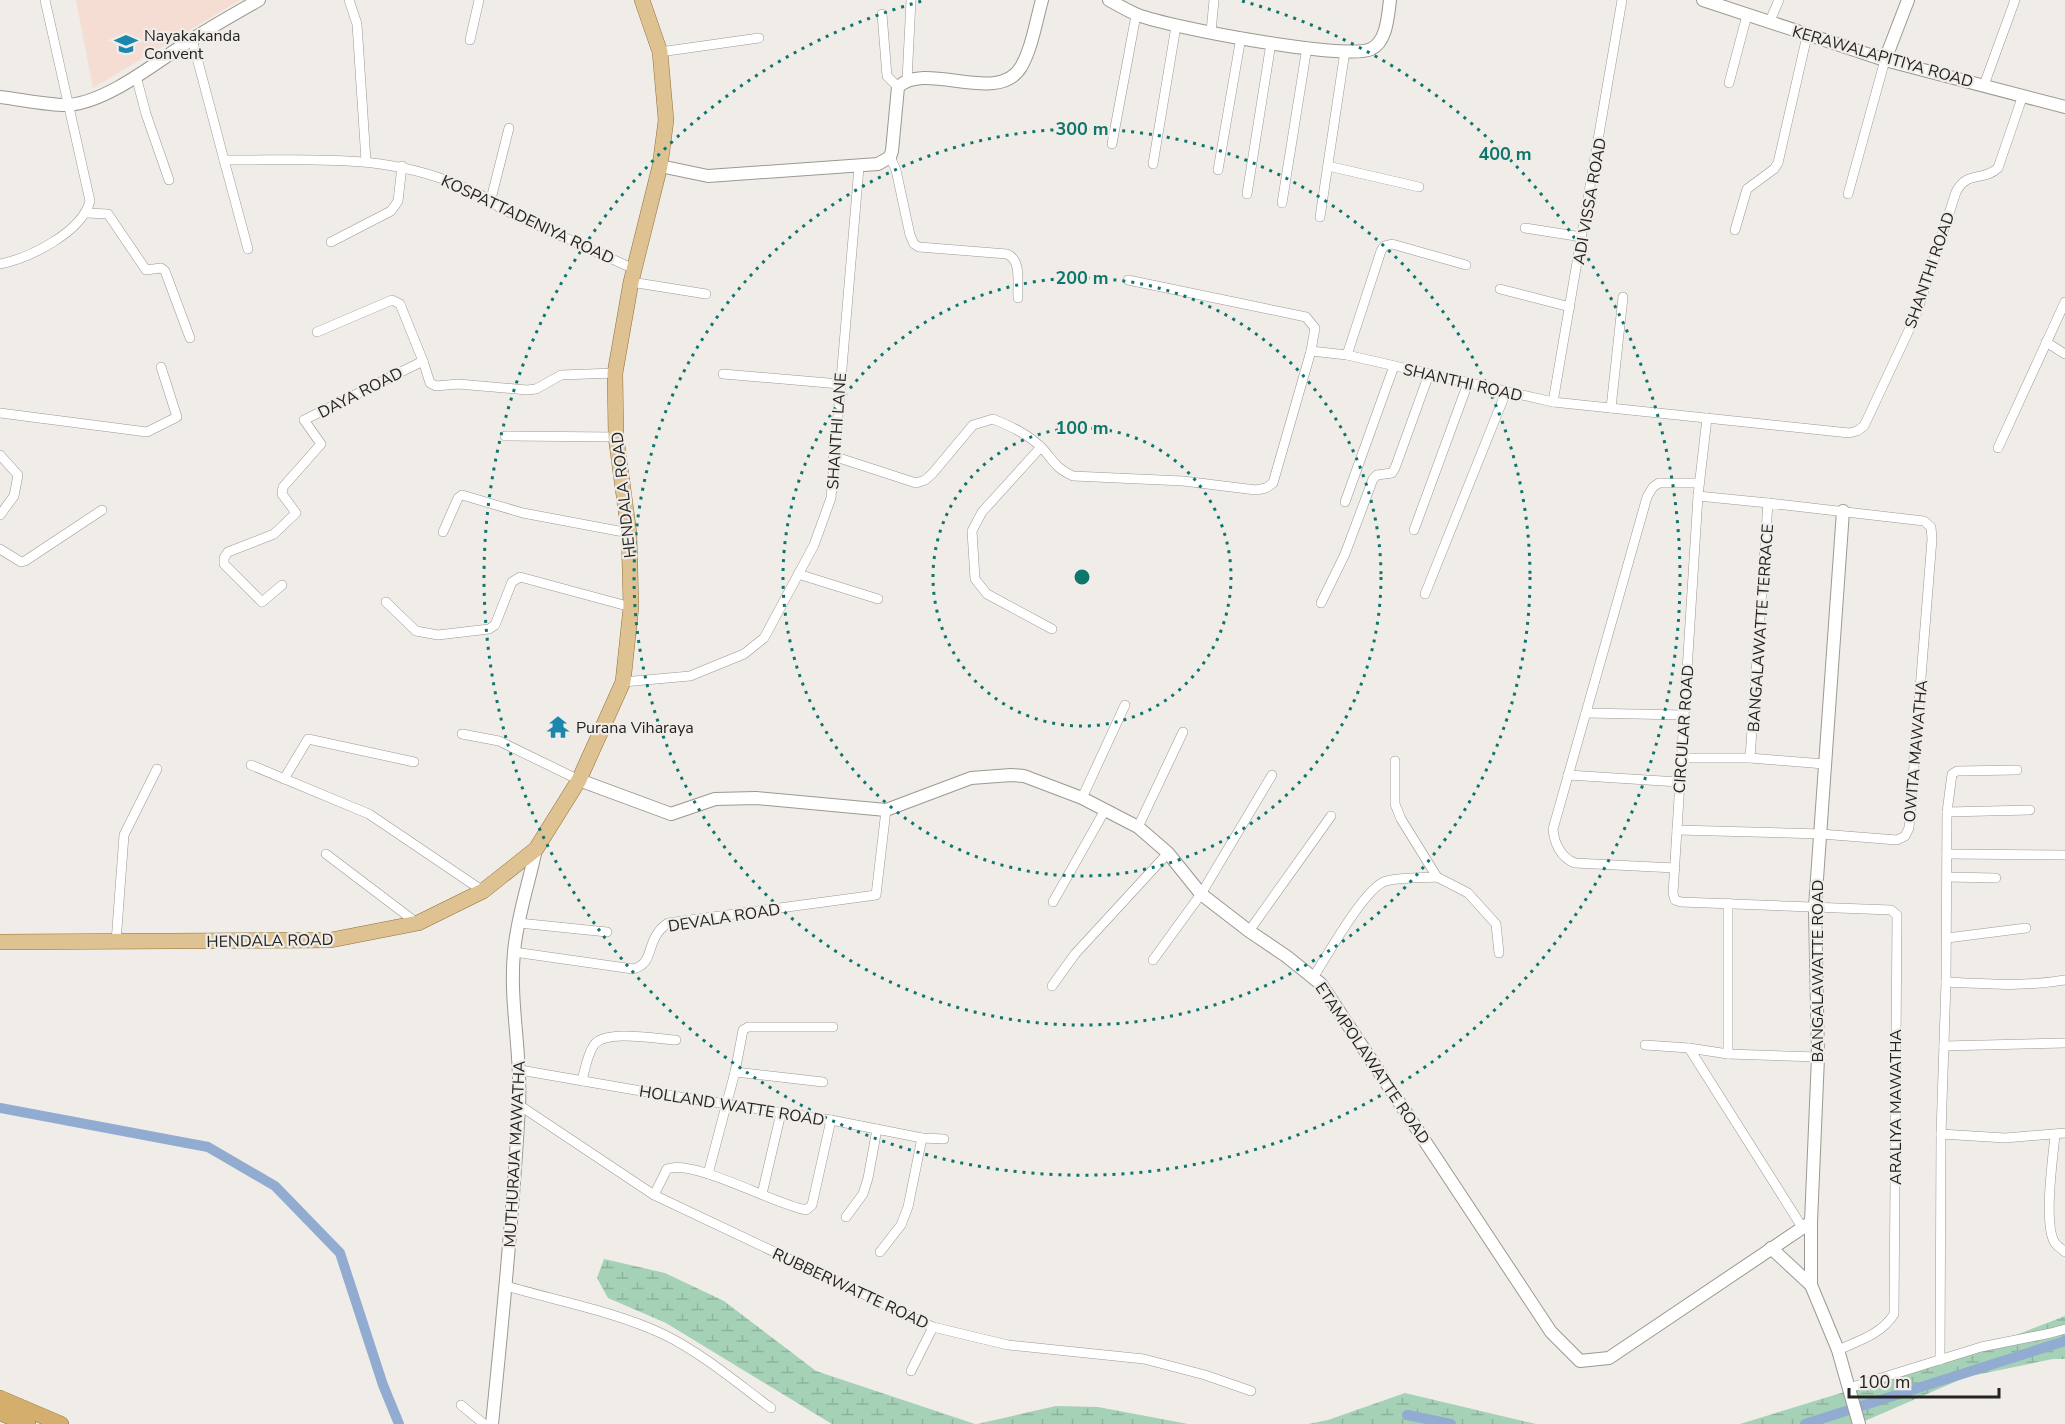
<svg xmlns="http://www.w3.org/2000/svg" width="2065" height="1424" viewBox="0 0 2065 1424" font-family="'Nunito Sans',sans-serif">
<defs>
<pattern id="wetland-marsh" width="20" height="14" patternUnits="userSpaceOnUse" patternTransform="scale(1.5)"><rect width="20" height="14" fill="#a5d1b7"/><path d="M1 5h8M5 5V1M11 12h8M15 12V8" fill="none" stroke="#8eb39d"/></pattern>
</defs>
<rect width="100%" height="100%" fill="#f0ece7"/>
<!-- education -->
<path fill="#f5ddd3" d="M76,0H240L93,88Z"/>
<!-- wetland -->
<g fill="url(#wetland-marsh)">
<path d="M604,1259L665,1273L724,1301L816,1371L975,1424H832L666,1323L608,1298L597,1278Z"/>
<path d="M2065,1316V1359H2053L1966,1377L1858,1424H1740L1962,1356Z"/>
<path d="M1405,1393L1536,1424H1308L1328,1420Z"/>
<path d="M1056,1406L1098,1407L1188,1424H977Z"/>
</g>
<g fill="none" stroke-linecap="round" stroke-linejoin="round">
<!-- canal -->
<g stroke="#92acd1" stroke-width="10">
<path d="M0,1108L208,1147L275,1186L340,1253L383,1385L399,1424"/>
<path d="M1410,1415H1407L1451,1424"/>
<path d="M1805,1424L2065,1341"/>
</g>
<!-- minor casing -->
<g stroke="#9c9893" stroke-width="10">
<g id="minor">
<path d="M349,0L357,24L366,161"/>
<path d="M882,14L887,76L898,87"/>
<path d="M1769,23L1779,0"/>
<path d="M1211,32L1214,0"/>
<path d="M192,39L224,160C305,161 383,152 460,186C475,192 488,197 500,208L634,269"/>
<path d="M470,40L479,0"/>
<path d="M660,52L759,38"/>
<path d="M136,76L146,114L169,180"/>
<path d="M907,81L911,0"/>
<path d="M1729,83L1747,15"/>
<path d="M1984,85L2015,0"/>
<path d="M1112,144L1136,15"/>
<path d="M890,157L896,170L910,235L914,244L919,247L1007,254C1022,260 1017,284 1018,298"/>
<path d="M224,160L248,249"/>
<path d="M1153,164L1176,26"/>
<path d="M1328,166L1419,187"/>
<path d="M1218,170L1241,37"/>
<path d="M1247,194L1271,43"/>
<path d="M1848,194L1885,60"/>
<path d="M491,199L509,128"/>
<path d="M1282,203L1307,47"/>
<path d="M87,213L108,214L146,270L161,268L165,271L190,338"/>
<path d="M1320,217L1345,51"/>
<path d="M1525,228L1582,237"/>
<path d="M1735,230L1747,189L1774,169L1778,163L1807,36"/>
<path d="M331,242L391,211L398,201L402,166"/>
<path d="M0,264C30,258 82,232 90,201L45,0"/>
<path d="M1128,280L1306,317L1315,328L1311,351"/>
<path d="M631,282L706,294"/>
<path d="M1500,289L1570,307"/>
<path d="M317,332L392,300L400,304L423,361"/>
<path d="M2046,342L2065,354"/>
<path d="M1347,355L1381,251L1384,246L1392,244L1466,265"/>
<path d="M723,374L840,384"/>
<path d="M1553,402L1622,0"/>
<path d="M1611,408L1623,297"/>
<path d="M0,413L147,432L177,417L161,367"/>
<path d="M1707,418L1698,496L1673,893L1675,900L1681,902L1891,910L1897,915L1894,1314C1882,1334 1858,1341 1838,1350"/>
<path d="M505,436L616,437"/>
<path d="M1041,447L982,512L972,531L975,579L987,594L1052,629"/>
<path d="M1998,448L2065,302"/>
<path d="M0,455L18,475L14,496L0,515"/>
<path d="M833,456L916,483L925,480L932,474L973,425L993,419C1010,426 1028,434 1042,448C1055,462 1054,467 1073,476L1183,481L1256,490L1266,488L1273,483L1311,351L1347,355L1553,402L1849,433L1857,431L1864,426L1916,315L1956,192C1967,170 1983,182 1998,168L2023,95"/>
<path d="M1698,496L1768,503"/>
<path d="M1345,502L1394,366"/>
<path d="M1414,530L1468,383"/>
<path d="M443,532L458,498L462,495L523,513L629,533"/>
<path d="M0,549L21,562L25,561L102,510"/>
<path d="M798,574L878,599"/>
<path d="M282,585L262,602L224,564V558L228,552L274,534L296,513L282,494L283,487L321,444L304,420L423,361L430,383L436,386L458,384L527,390L536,389L561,375L615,373"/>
<path d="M1425,594L1506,392"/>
<path d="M386,602L416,631L438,635L489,629L495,625L512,582L520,577L631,607"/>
<path d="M1321,603L1345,554L1373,479L1377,475L1392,473L1395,468L1429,374"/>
<path d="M623,682L690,676L744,654L764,638L814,545L831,498L859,167"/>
<path d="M1586,713L1683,715"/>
<path d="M462,734L499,741L579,780"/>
<path d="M1750,758L1824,764"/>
<path d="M1395,761V804L1401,819L1437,877L1468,893L1496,924L1499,953"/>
<path d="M251,765L369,814L483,891"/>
<path d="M1568,775L1679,782"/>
<path d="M284,779L308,739L414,762"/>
<path d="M1082,798L1125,705"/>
<path d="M1947,812L2030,810"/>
<path d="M1138,827L1183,732"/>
<path d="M1677,830L1821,834L1897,840L1905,836L1909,828L1932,539L1931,527L1924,521L1768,503L1750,758H1680"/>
<path d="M326,854L417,923"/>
<path d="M1947,854L2065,855"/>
<path d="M1675,868L1575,863C1561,858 1554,843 1553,829L1647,497L1653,487L1659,483H1699"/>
<path d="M1948,877L1996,878"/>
<path d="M1053,902L1105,810"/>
<path d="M1728,903V1054"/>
<path d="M519,923L607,932"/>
<path d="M1249,931L1331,816"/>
<path d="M1947,938L2026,928"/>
<path d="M116,942L124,835L157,769"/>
<path d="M514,952L633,969C656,964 644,939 668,923L876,895L886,810"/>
<path d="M1153,960L1201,894L1272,775"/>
<path d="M1314,976C1327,956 1365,887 1386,881C1402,877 1421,878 1437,877"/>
<path d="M1946,982C1986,984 2025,987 2065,980"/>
<path d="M1052,986L1075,954L1168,853"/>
<path d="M1645,1045L1689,1048"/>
<path d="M1944,1046L2065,1043"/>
<path d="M520,1070L641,1091L831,1120L922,1138L944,1139"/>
<path d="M735,1072L823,1082"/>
<path d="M582,1081C585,1069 587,1055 594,1045C605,1029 658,1039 676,1040"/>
<path d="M519,1105L654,1195L933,1327L1008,1345L1144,1359L1205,1375L1251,1391"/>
<path d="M1941,1134L2005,1138L2065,1133"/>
<path d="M2055,1135C2053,1157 2043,1225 2055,1243C2057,1246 2062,1249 2065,1252"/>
<path d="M708,1174L735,1072L743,1030L748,1027H833"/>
<path d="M762,1194L781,1113"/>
<path d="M654,1195L667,1169C695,1159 773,1204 806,1210L812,1205L831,1120"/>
<path d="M846,1217L863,1194L868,1178L877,1129"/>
<path d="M1802,1227L1689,1048L1728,1054L1818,1057"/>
<path d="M880,1252L901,1225L908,1207L922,1138"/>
<path d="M506,1286C558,1301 617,1312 665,1335C703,1354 737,1383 771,1408"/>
<path d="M1940,1360L1941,1134L1946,982L1947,812L1952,774L1957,771L2017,770"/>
<path d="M911,1371L933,1327"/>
<path d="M1849,1388L1981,1347L2051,1333L2065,1329"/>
<path d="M461,1405L484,1424"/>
</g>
</g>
<!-- tertiary casing -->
<g stroke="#9c9893" stroke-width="14">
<g id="tertiary">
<path d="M1109,0C1118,5 1128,11 1138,15C1169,27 1346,61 1371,49C1387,42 1388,15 1390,0"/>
<path d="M1703,0L1885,60L2065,107"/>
<path d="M1885,60L1908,0"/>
<path d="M0,97C18,99 52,106 69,105C110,101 157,61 191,40C213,26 236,13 259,0"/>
<path d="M660,166L708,176L878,164L890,157L892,151L898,87C926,60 998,106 1021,67C1032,48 1036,21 1042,0"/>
<path d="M1843,511L1815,907L1818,1057L1811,1222V1285L1838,1350L1859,1424"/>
<path d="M579,780L671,814L715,799L756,798L886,810L971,778L1011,775L1024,776L1082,798L1138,827L1168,853L1201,894L1249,931L1286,956L1321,984L1551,1332L1580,1361L1609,1358L1811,1222"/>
<path d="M1771,1248L1811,1285"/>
<path d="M492,1424C503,1318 513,1212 519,1106C522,1054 509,1003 514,952C517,917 529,883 536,849"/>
</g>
</g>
<!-- primary casing -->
<g stroke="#90703a" stroke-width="16">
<path id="primary" d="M0,942L331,940L418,923L483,891L536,849L579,780L623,682L631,607L629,533L616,437L615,373L631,282L660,166L666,120L660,52L642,0"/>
</g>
<!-- trunk casing -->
<g stroke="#90703a" stroke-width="16">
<g id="trunk">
<path d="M0,1398L61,1424"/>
<path d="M0,1413L28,1424"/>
</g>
</g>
<!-- minor -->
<use href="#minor" stroke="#fff" stroke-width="9"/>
<!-- tertiary -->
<use href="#tertiary" stroke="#fff" stroke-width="12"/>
<!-- primary -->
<use href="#primary" stroke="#dfc291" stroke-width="15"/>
<!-- trunk -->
<use href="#trunk" stroke="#d4ae6c" stroke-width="15"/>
</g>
<!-- distance rings -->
<g fill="none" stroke="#0f766e" stroke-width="3" stroke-dasharray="3 6">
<circle cx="1082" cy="577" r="149"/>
<circle cx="1082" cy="577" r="299"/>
<circle cx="1082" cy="577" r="448"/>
<path d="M1242 1A598 598 0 1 1 922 1"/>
</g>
<!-- icons -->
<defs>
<g id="school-bare" transform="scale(1.8)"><path d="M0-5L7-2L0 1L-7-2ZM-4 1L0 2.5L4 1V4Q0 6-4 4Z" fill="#1b87ae" stroke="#f0ece7" stroke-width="2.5" paint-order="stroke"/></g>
<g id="temple-bare" transform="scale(1.8)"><path d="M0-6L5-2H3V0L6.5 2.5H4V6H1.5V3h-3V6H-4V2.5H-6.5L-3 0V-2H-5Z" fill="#1b87ae" stroke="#f0ece7" stroke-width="2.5" paint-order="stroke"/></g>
</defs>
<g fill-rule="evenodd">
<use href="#school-bare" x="126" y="44"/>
<use href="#temple-bare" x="558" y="727"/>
</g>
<g text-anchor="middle" stroke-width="4.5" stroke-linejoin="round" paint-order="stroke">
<!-- poi labels -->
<g font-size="16" fill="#242321" stroke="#f0ece7" text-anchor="start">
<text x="144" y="41">Nayakakanda<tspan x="144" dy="18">Convent</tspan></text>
<text x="576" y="733">Purana Viharaya</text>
</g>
<!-- street labels -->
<g font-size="16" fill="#242321" stroke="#f0ece7">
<text transform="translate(1883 56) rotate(16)" y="6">KERAWALAPITIYA ROAD</text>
<text transform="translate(1589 201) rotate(-80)" y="6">ADI VISSA ROAD</text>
<text transform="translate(528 219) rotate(25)" y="6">KOSPATTADENIYA ROAD</text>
<text transform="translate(1929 270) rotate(-71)" y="6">SHANTHI ROAD</text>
<text transform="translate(1463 382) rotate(13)" y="6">SHANTHI ROAD</text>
<text transform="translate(360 392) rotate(-27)" y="6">DAYA ROAD</text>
<text transform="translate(836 431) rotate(-86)" y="6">SHANTHI LANE</text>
<text transform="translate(623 495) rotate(-96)" y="6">HENDALA ROAD</text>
<text transform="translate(1760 628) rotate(-86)" y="6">BANGALAWATTE TERRACE</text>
<text transform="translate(1683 729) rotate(-86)" y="6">CIRCULAR ROAD</text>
<text transform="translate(1915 751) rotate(-85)" y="6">OWITA MAWATHA</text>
<text transform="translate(724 917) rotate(-9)" y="6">DEVALA ROAD</text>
<text transform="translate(270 940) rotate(-1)" y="6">HENDALA ROAD</text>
<text transform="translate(1817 971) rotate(-90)" y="6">BANGALAWATTE ROAD</text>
<text transform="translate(1373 1063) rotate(56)" y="6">ETAMPOLAWATTE ROAD</text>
<text transform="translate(732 1105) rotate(9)" y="6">HOLLAND WATTE ROAD</text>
<text transform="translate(1895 1107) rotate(-90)" y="6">ARALIYA MAWATHA</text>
<text transform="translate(514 1154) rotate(-87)" y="6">MUTHURAJA MAWATHA</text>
<text transform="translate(851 1288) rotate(25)" y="6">RUBBERWATTE ROAD</text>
</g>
</g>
<circle cx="1082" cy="577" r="9" fill="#0f766e" stroke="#f0ece7" stroke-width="3"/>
<g font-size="18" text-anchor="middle" font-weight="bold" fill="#0f766e" stroke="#f0ece7" stroke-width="4.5" stroke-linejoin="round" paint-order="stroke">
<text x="1082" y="135">300 m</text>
<text x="1505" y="160">400 m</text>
<text x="1082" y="284">200 m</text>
<text x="1082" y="434">100 m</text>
</g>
<!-- scale -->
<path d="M1849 1388v9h150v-9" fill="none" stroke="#242321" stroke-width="3"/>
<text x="1858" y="1388" font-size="18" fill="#242321" stroke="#f0ece7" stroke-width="4.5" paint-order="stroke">100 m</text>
</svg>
